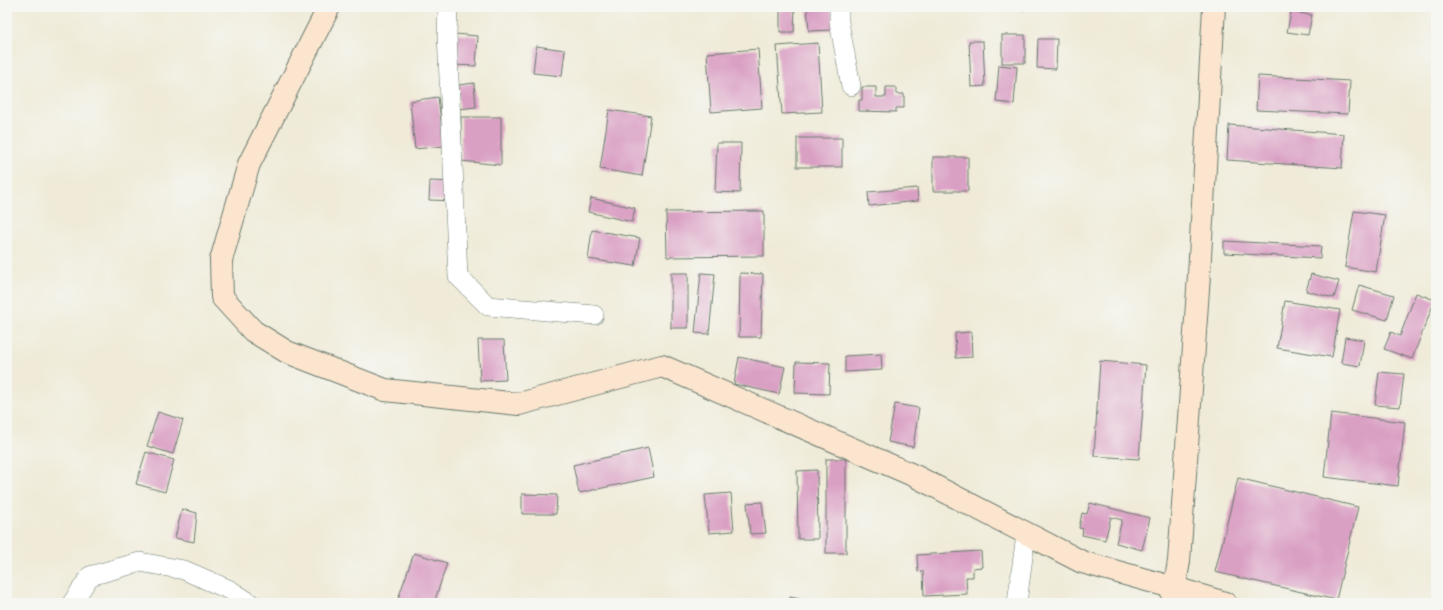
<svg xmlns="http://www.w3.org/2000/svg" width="1443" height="610" viewBox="0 0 1443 610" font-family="Alegreya,serif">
<rect width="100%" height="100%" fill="#f6f6f2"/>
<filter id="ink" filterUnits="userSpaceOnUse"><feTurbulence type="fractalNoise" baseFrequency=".025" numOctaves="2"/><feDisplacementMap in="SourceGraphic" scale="8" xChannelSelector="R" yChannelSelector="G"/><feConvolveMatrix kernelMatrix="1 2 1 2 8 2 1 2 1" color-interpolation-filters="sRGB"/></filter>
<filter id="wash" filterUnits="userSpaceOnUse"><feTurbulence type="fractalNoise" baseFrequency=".012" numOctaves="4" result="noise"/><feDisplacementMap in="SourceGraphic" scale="16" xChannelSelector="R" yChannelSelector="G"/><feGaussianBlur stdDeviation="0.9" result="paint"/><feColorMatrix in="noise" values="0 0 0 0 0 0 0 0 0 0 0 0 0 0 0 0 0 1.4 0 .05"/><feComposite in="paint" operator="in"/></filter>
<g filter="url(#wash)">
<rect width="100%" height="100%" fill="#efebd8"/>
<g id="blocks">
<!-- building -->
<g fill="#daa0c4">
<path d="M780,7H795L794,32H780Z"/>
<path d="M807,7H832L833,30L809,31Z"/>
<path d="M982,7H1024V10L982,9Z"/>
<path d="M1291,12L1312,15L1308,35L1287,32Z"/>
<path d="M455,34L478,36L476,66L453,65Z"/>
<rect x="1002" y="35" width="23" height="28"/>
<path d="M1038,39H1057L1056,69L1037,68Z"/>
<path d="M969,41H983L985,86L971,87Z"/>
<path d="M818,43L822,112L782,114L777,46Z"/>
<path d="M536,46L565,50L562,76L533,73Z"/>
<path d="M758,49L762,108L711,112L707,53Z"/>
<path d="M999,65L1017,67L1014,104L996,102Z"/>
<path d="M1258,76L1350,81L1348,114L1256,110Z"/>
<path d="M474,83L476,107L459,109V85Z"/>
<path d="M862,87H876V97H886V87H896V94H904V108H896V112L859,111V100H862Z"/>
<path d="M438,97L444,146L415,149L410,101Z"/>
<path d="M609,110L651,116L642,176L600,169Z"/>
<path d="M461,117H501V165L461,161Z"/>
<path d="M1229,125L1344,134L1342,168L1227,160Z"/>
<rect x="797" y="138" width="45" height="29"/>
<path d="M717,143H741L740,193L715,192Z"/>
<rect x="933" y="157" width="35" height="34"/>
<path d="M430,181L456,182V201L429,200Z"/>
<path d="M917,188L918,201L869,206L868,192Z"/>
<path d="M591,198L635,208L632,222L588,212Z"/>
<path d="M764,211V256L667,257L666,212Z"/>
<path d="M1354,211L1385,215L1376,272L1345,267Z"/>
<path d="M592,230L640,238L635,266L588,259Z"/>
<path d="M1224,241L1321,246L1320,258L1224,253Z"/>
<rect x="671" y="273" width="17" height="55"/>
<path d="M701,273L715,274L709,334L695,333Z"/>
<path d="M740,273L763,274L761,337H739Z"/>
<path d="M1311,274L1339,281L1334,298L1306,291Z"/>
<path d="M1359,285L1394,295L1387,320L1352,310Z"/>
<path d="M1416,293L1435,300L1412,359L1384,349L1391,332L1400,336Z"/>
<path d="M1285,301L1340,310L1332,357L1277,348Z"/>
<path d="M971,332L972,357L956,358L955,333Z"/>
<path d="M1345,337L1364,340L1360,366L1341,363Z"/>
<path d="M478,340H504L506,380L480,381Z"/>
<path d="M881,354L882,370L845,372V356Z"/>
<path d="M739,357L785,367L779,394L734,384Z"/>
<path d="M1100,361L1146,365L1139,459L1094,456Z"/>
<path d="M796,362L830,363L829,394L795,393Z"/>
<path d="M1379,372L1404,374L1400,407L1375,405Z"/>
<path d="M895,404L919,408L913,447L888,442Z"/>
<path d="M158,412L183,420L173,454L147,446Z"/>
<path d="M1331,413L1405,422L1398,486L1324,477Z"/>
<path d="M648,448L654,477L579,493L573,465Z"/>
<path d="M146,452L174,460L165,492L136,484Z"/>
<rect x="826" y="459" width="20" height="94"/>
<path d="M817,470L818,539H798L797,471Z"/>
<path d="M1238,478L1358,507L1336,600L1215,572Z"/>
<path d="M731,493L734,531L709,533L705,495Z"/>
<path d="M522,494L557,495L556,514H522Z"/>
<path d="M762,502L766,533L750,534L747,503Z"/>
<path d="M1090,503L1150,518L1142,550L1116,543L1122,520L1111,517L1105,540L1082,535L1083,529L1079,528L1082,513L1087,514Z"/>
<path d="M182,509L197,513L194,542L175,538Z"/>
<path d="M981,551L982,567L973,568V577H966L967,594L924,596L923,571L918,572L917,555Z"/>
<path d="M414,553L447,563L434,603H410L398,599Z"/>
<path d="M790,597L815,602V603H788Z"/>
</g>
</g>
</g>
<g filter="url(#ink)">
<use href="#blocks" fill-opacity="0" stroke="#687a6d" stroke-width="1"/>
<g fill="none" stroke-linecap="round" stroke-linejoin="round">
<!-- street casing -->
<g stroke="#687a6d" stroke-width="20">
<g id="street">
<path d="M448,7L447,34L458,276L488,306L594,315"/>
<path d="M839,7V22L851,86"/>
<path d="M72,603L90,576L140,562L184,570L230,590L250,603"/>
<path d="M1017,603L1026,534"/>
</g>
</g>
<!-- secondary casing -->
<g stroke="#687a6d" stroke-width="24">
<g id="secondary">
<path d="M329,7L249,164L221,260L222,297L253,331L287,352L385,390L519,404L662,366L915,476L1082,562L1175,588L1225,603"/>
<path d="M1172,603L1179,561L1199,275L1214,7"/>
</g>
</g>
<!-- street -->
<use href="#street" stroke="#fff" stroke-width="19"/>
<!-- secondary -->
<use href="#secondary" stroke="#fce5cf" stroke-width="22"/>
</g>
</g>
<!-- margin -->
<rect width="1443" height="610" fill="none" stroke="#f6f6f2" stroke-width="24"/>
</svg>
